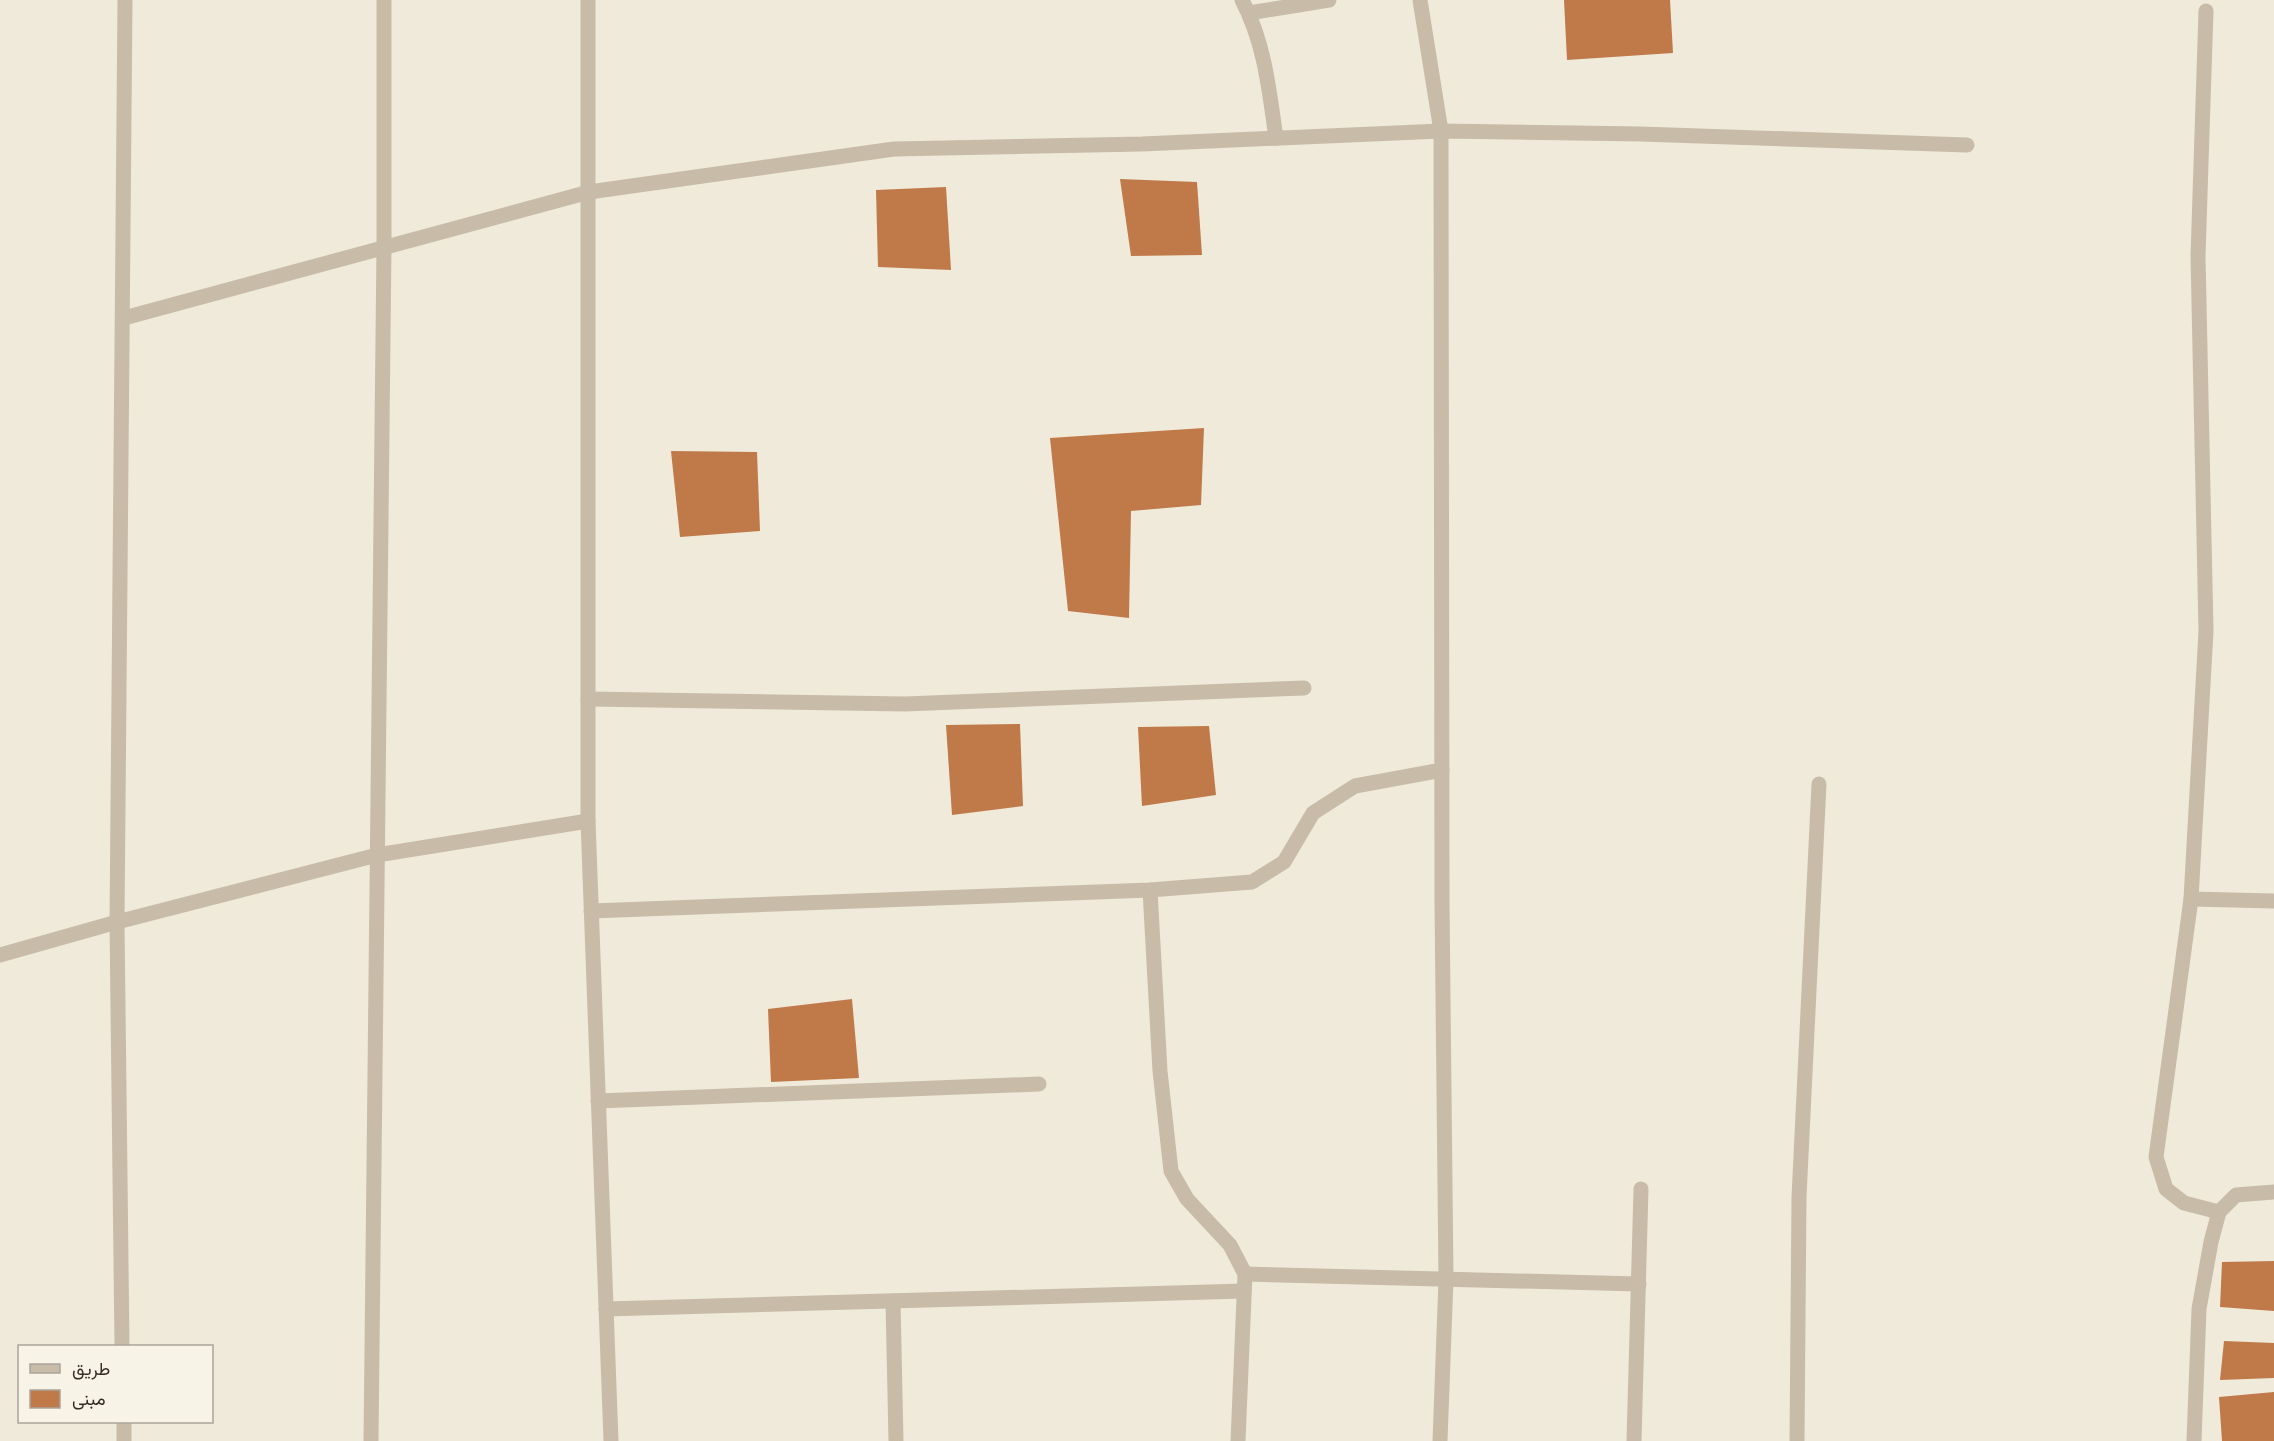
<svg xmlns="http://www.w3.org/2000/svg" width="2274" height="1441" viewBox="0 0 2274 1441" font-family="Inter,Vazirmatn,sans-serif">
<rect width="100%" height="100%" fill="#f0eadb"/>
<!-- building -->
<g fill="#c07a49">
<path d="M1564,0H1670L1673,53L1567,60Z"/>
<path d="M1120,179L1197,182L1202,255L1131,256Z"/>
<path d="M946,187L951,270L878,267L876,190Z"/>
<path d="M1204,428L1201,505L1131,511L1129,618L1068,611L1050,438Z"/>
<path d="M671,451L757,452L760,531L680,537Z"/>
<path d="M1020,724L1023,806L952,815L946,725Z"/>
<path d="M1209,726L1216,795L1142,806L1138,727Z"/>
<path d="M852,999L859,1078L771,1082L768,1009Z"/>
<path d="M2274,1261V1311L2220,1307L2222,1262Z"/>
<path d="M2224,1341L2274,1343V1378L2220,1380Z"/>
<path d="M2274,1392V1441H2222L2219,1397Z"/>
</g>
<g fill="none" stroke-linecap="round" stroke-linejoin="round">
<!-- minor -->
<g stroke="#c8bca8" stroke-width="15">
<path d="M1242,0C1265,44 1269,90 1276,138"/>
<path d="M1420,0L1441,131L1442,902L1446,1279L1440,1441"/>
<path d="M2206,11L2198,256L2206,631L2191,899L2156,1157L2166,1189L2184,1203L2219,1212"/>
<path d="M1249,13L1329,0"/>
<path d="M124,318L589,192L894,149L1142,144L1441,131L1641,134L1967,145"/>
<path d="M588,699L905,704L1304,688"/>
<path d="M1150,890L1160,1071L1171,1171L1187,1199L1230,1245L1245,1274L1238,1441"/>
<path d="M2191,899L2274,901"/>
<path d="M591,911L1150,890L1252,882L1284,862L1313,813L1355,786L1442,770"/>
<path d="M0,955L117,922L377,855L588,821"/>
<path d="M598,1101L1039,1084"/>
<path d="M1245,1274L1639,1284"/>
<path d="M893,1301L896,1441"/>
<path d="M606,1309L1244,1291"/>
<path d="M122,1346L117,922L125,0"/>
<path d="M124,1422V1441"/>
<path d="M371,1441L384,246V0"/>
<path d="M1634,1441L1641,1189"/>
<path d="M1797,1441L1799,1197L1819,784"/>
<path d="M2194,1441L2199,1309L2211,1242L2219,1212L2236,1195L2274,1192"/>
</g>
<!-- tertiary -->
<path stroke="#c8bca8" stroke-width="15" d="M588,0V821L611,1441"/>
</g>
<!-- legend -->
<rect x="18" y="1345" width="195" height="78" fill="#f8f3e7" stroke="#aaa49b" stroke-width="1.5"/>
<rect x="30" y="1364" width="30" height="9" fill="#c8bca8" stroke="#aaa49b" stroke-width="1.5"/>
<text x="72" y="1375" font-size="18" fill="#352e28">طريق</text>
<rect x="30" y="1390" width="30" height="18" fill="#c07a49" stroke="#aaa49b" stroke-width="1.5"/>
<text x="72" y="1405" font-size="18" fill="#352e28">مبنى</text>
</svg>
